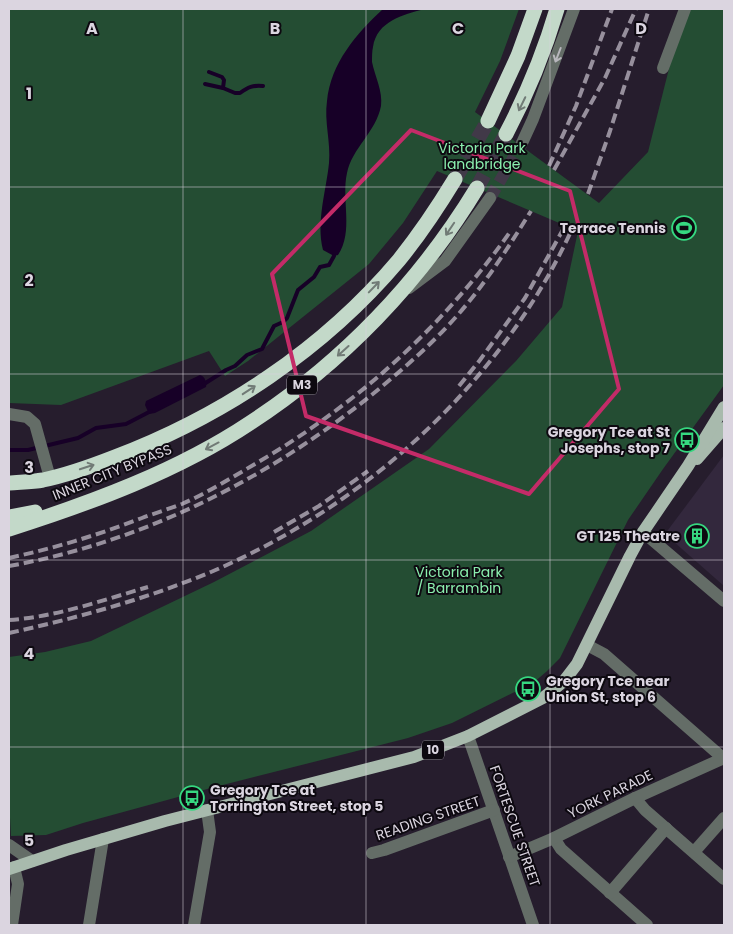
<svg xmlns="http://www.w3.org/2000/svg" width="733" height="934" viewBox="0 0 733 934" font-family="Poppins,sans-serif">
<rect width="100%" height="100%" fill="#261d2d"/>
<!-- built -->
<path fill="#33283d" d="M724,455V586L665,534Z"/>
<!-- green -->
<path fill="#244d33" d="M9,9H519L500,61L475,112L599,203L648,152L684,9H724V385L663,469L628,520L560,658L546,672L533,683L452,723L408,738L211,788L83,823L46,835L11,836L9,799V657L45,652L91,641L214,582L311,531L429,449L516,361L562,307L578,231L437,171L403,223L369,264L248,361L225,376L209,351L61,405L9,403Z"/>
<!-- water -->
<g fill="#170027">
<path d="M383,9H424C403,15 377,21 373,47C372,51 372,57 372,62C375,77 383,91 381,106C376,132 352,148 347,173C341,200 354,231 338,255L334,256L323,250C316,221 326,192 329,163C331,142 324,122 327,101C331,63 356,34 383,9Z"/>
<path d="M200,375C205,376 207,383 206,387L155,413L149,414L145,405L146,401Z"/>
</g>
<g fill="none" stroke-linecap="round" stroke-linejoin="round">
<!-- stream -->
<g stroke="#170027" stroke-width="4">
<path d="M209,72L222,77L224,80L223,88L235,93H240C248,87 253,85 263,86"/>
<path d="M205,84L223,88"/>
<path d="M204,384L226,370L235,366L247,355L262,349L274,326L283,322L287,318L298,290L314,277L320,267L329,265L334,256"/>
<path d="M9,450H28L78,438L96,428L126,424L151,411"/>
</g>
<!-- minor-tunnel -->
<path stroke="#413948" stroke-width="12" stroke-dasharray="12 6" stroke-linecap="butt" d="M490,198L522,143"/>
<!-- highway-tunnel -->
<g stroke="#413948" stroke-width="15" stroke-dasharray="15 8" stroke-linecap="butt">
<path d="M455,179L488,121"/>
<path d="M477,188L506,134"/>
</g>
<!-- minor -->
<g stroke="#646d67" stroke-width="12">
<path d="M663,68L685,9"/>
<path d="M522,143L533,119L574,9"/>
<path d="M409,288L445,261L490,198"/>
<path d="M9,414L27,417L35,424L50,478"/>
<path d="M643,532L724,601"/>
<path d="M587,645L604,654L724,759"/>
<path d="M468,736L533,925"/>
<path d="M635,798L645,810L724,879"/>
<path d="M554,838L561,849L647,925"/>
<path d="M9,845L32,861"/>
<path d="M694,852L724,818"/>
<path d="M372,853L384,850L494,810"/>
<path d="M509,857L554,838L635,798L724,758"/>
<path d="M610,893L666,828"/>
<path d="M12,925L18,884L14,867"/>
<path d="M89,925L103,839"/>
<path d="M194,925L210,832L207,810"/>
</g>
<!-- major -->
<g stroke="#a8baad" stroke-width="12">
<path d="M697,459L724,428"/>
<path d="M9,869L66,850L165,821L414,757L468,736L543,698L564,681L577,664L630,556L643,532L688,466L724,407"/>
</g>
<!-- highway -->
<g stroke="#c3d9c9" stroke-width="15">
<path d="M488,121L518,56L535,9"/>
<path d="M506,134C527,94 544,53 557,9"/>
<path d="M9,483C20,482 32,482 43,480C67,475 92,466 115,457C223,416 324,349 399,260C420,234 438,207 455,179"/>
<path d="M9,517L35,512"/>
<path d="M9,529C91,503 178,471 250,423C342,363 420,282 477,188"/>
</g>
<!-- rail -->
<g stroke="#97909d" stroke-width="4" stroke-dasharray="10 5" stroke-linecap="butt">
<path d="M549,166L576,106L612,9"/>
<path d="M554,170L605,78L636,9"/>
<path d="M588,194L610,131L649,9"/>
<path d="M459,386L480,360L525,298L565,226"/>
<path d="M274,532L319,506L368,471"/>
<path d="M9,558C55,548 98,535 142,518C155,513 169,509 182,504C207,493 231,478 255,464C356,405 442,328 510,232"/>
<path d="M9,566C143,542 268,479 374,393C407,366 440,337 467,304C491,275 511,243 531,211"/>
<path d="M9,620C56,617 103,600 148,587"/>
<path d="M9,633C77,618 146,599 211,572C365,506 502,383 572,229"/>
</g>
</g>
<!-- one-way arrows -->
<defs><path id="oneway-shaft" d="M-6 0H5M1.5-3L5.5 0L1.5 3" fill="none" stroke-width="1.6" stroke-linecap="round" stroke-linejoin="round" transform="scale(1.25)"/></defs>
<use stroke="#b7b6bc" href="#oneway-shaft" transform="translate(558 55) rotate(111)"/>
<g stroke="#717b76">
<use href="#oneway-shaft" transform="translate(522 104) rotate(116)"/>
<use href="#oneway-shaft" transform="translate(450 229) rotate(124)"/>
<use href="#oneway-shaft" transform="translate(374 287) rotate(-46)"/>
<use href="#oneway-shaft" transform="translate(343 351) rotate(138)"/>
<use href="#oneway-shaft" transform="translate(249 390) rotate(-33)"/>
<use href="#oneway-shaft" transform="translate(212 446) rotate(152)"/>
<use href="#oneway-shaft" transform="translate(87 467) rotate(-18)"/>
</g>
<!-- marked area -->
<path fill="none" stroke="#c42b68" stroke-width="4" stroke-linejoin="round" d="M411,130L570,191L619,389L529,494L306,416L272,274Z"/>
<!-- grid -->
<path fill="none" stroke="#dbd5e0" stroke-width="1" stroke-opacity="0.55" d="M183,9V925M366,9V925M550,9V925M9,187H724M9,374H724M9,560H724M9,747H724"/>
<!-- icons -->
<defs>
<g id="stadium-ring" transform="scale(1.25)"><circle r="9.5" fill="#0d0910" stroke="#36d880" stroke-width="1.5"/><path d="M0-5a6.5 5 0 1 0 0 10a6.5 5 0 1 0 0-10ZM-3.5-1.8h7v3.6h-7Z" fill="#36d880"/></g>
<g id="bus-ring" transform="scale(1.25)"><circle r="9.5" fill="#0d0910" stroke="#36d880" stroke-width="1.5"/><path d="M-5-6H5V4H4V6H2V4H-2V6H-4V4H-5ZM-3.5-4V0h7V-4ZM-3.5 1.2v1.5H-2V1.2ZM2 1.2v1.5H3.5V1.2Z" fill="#36d880"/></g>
<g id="building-ring" transform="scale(1.25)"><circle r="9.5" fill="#0d0910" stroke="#36d880" stroke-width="1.5"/><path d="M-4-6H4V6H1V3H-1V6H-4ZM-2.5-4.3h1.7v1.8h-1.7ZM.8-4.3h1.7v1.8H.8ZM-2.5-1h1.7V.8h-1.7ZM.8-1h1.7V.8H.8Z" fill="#36d880"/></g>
</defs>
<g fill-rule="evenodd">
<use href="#stadium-ring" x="684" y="228"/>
<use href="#bus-ring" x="687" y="440"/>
<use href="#building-ring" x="697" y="536"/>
<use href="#bus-ring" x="528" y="689"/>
<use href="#bus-ring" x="192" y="798"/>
</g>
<g text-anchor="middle" stroke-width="4" stroke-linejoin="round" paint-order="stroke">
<!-- shield labels -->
<g fill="#0d0910" stroke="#9d98a2" stroke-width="1">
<rect x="287" y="375.5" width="30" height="19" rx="4"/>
<rect x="422" y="740.5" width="22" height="19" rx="4"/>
</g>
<g font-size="12" font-weight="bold" fill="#dbd5e0">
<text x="302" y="389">M3</text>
<text x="433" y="754">10</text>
</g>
<!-- park labels -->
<g font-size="14" fill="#8befae" stroke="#0d0910">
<text x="482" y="153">Victoria Park<tspan x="482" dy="16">landbridge</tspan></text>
<text x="459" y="577">Victoria Park<tspan x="459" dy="16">/ Barrambin</tspan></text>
</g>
<!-- poi labels -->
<g font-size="14" font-weight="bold" fill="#dbd5e0" stroke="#0d0910" text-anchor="end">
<text x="666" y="233">Terrace Tennis</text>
<text x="670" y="437">Gregory Tce at St<tspan x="670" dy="16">Josephs, stop 7</tspan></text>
<text x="680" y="541">GT 125 Theatre</text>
<text x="546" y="686" text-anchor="start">Gregory Tce near<tspan x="546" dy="16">Union St, stop 6</tspan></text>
<text x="210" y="795" text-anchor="start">Gregory Tce at<tspan x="210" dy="16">Torrington Street, stop 5</tspan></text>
</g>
<!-- street labels -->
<g font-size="14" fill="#dbd5e0" stroke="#0d0910">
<text transform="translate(112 472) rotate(-22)" y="5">INNER CITY BYPASS</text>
<text transform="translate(610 794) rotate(-26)" y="5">YORK PARADE</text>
<text transform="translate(428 818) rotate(-19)" y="5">READING STREET</text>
<text transform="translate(515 826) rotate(71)" y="5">FORTESCUE STREET</text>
</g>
</g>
<g font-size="16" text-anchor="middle" font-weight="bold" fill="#dbd5e0" stroke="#0d0910" stroke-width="4" stroke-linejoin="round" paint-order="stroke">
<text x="92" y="34">A</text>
<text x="275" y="34">B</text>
<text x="458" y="34">C</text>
<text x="641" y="34">D</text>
<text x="29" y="99">1</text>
<text x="29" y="286">2</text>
<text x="29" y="473">3</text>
<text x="29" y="659">4</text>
<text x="29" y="846">5</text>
</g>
<!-- border -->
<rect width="733" height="934" fill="none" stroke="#dbd5e0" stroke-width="20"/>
</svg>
